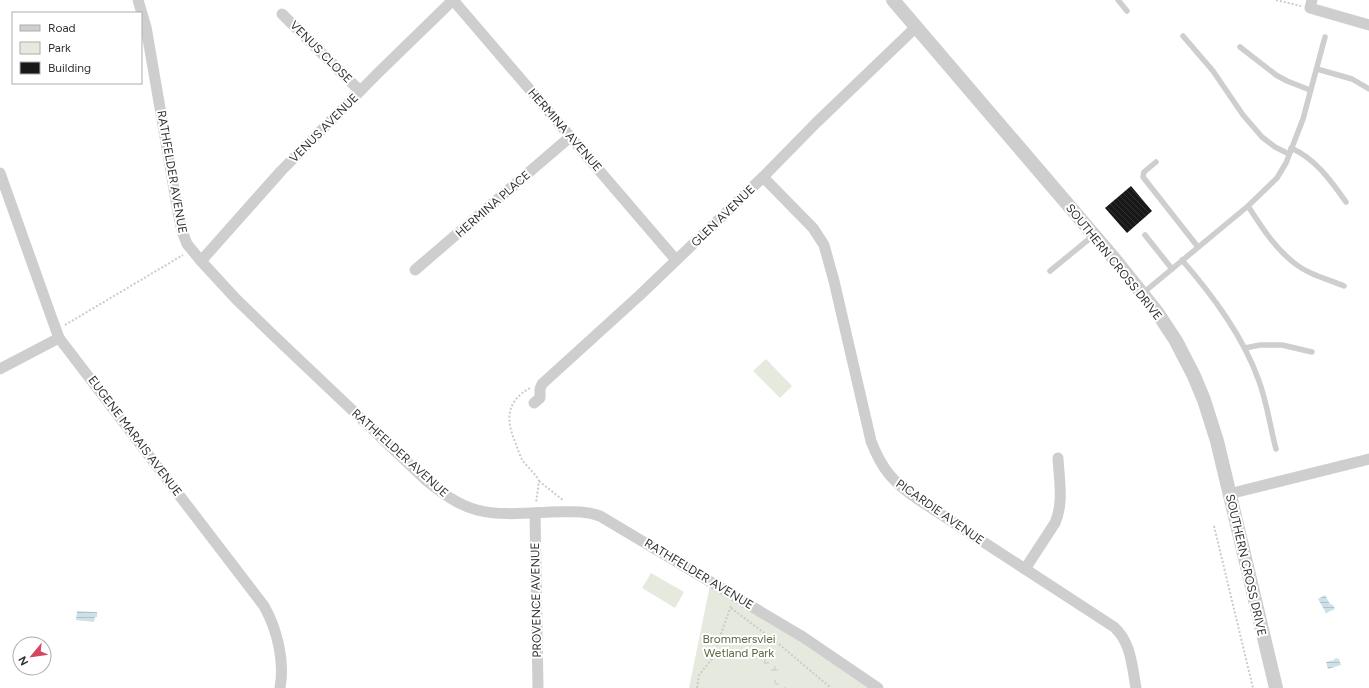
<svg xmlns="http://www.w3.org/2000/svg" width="1369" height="688" viewBox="0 0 1369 688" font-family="Figtree,sans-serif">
<defs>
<pattern id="wetland-marsh" width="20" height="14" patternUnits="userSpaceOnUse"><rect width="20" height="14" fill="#e6eade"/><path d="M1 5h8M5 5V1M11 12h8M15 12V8" fill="none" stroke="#c6c9bf"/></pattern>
<pattern id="water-rules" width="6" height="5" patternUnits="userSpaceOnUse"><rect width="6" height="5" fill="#cde1e8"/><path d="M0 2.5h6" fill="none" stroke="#b0c2c7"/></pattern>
<pattern id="building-back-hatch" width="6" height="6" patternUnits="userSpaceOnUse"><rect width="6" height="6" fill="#181818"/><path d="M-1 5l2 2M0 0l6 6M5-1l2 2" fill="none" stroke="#313131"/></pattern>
</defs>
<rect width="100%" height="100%" fill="#fff"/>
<!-- green -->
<g fill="#e6eade">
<path d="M766,359L792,386L780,398L753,371Z"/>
<path d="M651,573L684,592L675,608L642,588Z"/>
<path d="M712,582L878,688H689L709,590Z"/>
</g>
<!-- wetland -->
<path fill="url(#wetland-marsh)" d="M764,649C774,660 779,675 789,688H778L765,668L761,653Z"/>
<!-- water -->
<g fill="url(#water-rules)">
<path d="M1325,595L1330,604L1333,605L1335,609L1326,613L1318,599Z"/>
<path d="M77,611L97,612V617H95L94,622L76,620Z"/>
<path d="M1336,658L1339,659L1341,665L1328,669L1326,662L1334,660Z"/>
</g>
<!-- building -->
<path fill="url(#building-back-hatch)" d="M1131,186L1152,211L1127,233L1105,208Z"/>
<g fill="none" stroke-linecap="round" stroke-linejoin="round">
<!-- path -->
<g stroke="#cbcbcb" stroke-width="2" stroke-dasharray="2 2" stroke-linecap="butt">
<path d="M1276,0L1301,6"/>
<path d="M65,325L183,255"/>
<path d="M530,388C505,402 506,421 516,444C518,450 520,456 523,461C528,468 535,473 539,481L536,503"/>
<path d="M539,481L564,501"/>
<path d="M1214,526L1253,688"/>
<path d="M731,608L780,645L831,688"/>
<path d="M697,688L699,675L712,659L731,606"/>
</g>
<!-- service -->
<g stroke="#cecece" stroke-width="5.5">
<path d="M1118,0L1127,11"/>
<path d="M1183,36L1213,71L1243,115L1262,137L1275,147L1289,154"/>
<path d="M1240,47L1276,75L1287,81L1310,90"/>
<path d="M1317,69L1352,79L1369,89"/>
<path d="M1291,148C1316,159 1331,181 1346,202"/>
<path d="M1156,162L1144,172L1143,177L1198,247"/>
<path d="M1248,206C1261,226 1274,247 1293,262C1307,274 1327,279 1344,286"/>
<path d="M1145,235L1172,269"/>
<path d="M1182,260C1213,296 1243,336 1259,381C1267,403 1270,426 1276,449"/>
<path d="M1050,271L1094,235"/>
<path d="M1143,293L1248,206L1277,178L1286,163L1303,119L1325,37"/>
<path d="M1245,348L1260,345H1282L1312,352"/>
</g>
<!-- minor -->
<g stroke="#cecece" stroke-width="11">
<path d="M138,0L146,27L178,212L182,231L187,244L201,261L236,299L272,334L427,481C442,493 458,505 477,510C499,516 529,513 551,512C568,512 584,510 600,516L803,637L878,688"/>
<path d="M453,0L676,260"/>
<path d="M1312,0L1310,8L1369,25"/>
<path d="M282,14L360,91"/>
<path d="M0,173L51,316L59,338L264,606C277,629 285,661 280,688"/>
<path d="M763,177L813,228L824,245L834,281L871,441C882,470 894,483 919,500L1114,627C1131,642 1132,666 1136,688"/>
<path d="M201,261L281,171L379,72L453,0"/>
<path d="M415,270L570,137"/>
<path d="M0,369L59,338"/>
<path d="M534,403L540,398V389L542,384L640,295L763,177L816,123L916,27"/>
<path d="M1229,494L1369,459"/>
<path d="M535,513L538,688"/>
<path d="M1025,569L1055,523C1064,503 1059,479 1058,458"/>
</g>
<!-- tertiary -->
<path stroke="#cecece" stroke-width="14" d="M893,0L1117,262L1157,312L1176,341L1194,376L1204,400L1217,441L1276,688"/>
</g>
<g text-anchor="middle" stroke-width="4" stroke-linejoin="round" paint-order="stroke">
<!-- street labels -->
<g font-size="12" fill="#313131" stroke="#fff">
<text transform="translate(321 52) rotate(45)" y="4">VENUS CLOSE</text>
<text transform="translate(324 128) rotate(-45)" y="4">VENUS AVENUE</text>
<text transform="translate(565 130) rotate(49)" y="4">HERMINA AVENUE</text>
<text transform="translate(172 172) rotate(80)" y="4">RATHFELDER AVENUE</text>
<text transform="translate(493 204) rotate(-41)" y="4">HERMINA PLACE</text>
<text transform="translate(723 216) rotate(-44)" y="4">GLEN AVENUE</text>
<text transform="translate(1114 262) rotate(51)" y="4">SOUTHERN CROSS DRIVE</text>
<text transform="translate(135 436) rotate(53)" y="4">EUGENE MARAIS AVENUE</text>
<text transform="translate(400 453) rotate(42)" y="4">RATHFELDER AVENUE</text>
<text transform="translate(940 512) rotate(35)" y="4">PICARDIE AVENUE</text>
<text transform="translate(1246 565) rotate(77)" y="4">SOUTHERN CROSS DRIVE</text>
<text transform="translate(699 574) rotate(31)" y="4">RATHFELDER AVENUE</text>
<text transform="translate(536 600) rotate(-91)" y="4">PROVENCE AVENUE</text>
</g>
<!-- park labels -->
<g font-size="12" fill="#596a42" stroke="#fff">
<text x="739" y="643">Brommersvlei<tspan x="739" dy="14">Wetland Park</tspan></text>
</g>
</g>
<!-- legend -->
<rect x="12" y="12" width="130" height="72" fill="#ffffff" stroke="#adadad"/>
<rect x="20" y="25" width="20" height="6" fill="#cecece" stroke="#adadad"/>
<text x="48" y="32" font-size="12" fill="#313131">Road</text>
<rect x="20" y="42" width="20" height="12" fill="#e6eade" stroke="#adadad"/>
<text x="48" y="52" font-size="12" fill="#313131">Park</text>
<rect x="20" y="62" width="20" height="12" fill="#181818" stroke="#adadad"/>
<text x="48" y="72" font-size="12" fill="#313131">Building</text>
<!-- north arrow -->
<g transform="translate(32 656) rotate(241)"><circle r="19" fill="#ffffff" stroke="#adadad"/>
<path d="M0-3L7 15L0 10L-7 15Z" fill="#d64660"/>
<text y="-6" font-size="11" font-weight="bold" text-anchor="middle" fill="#313131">N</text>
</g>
</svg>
